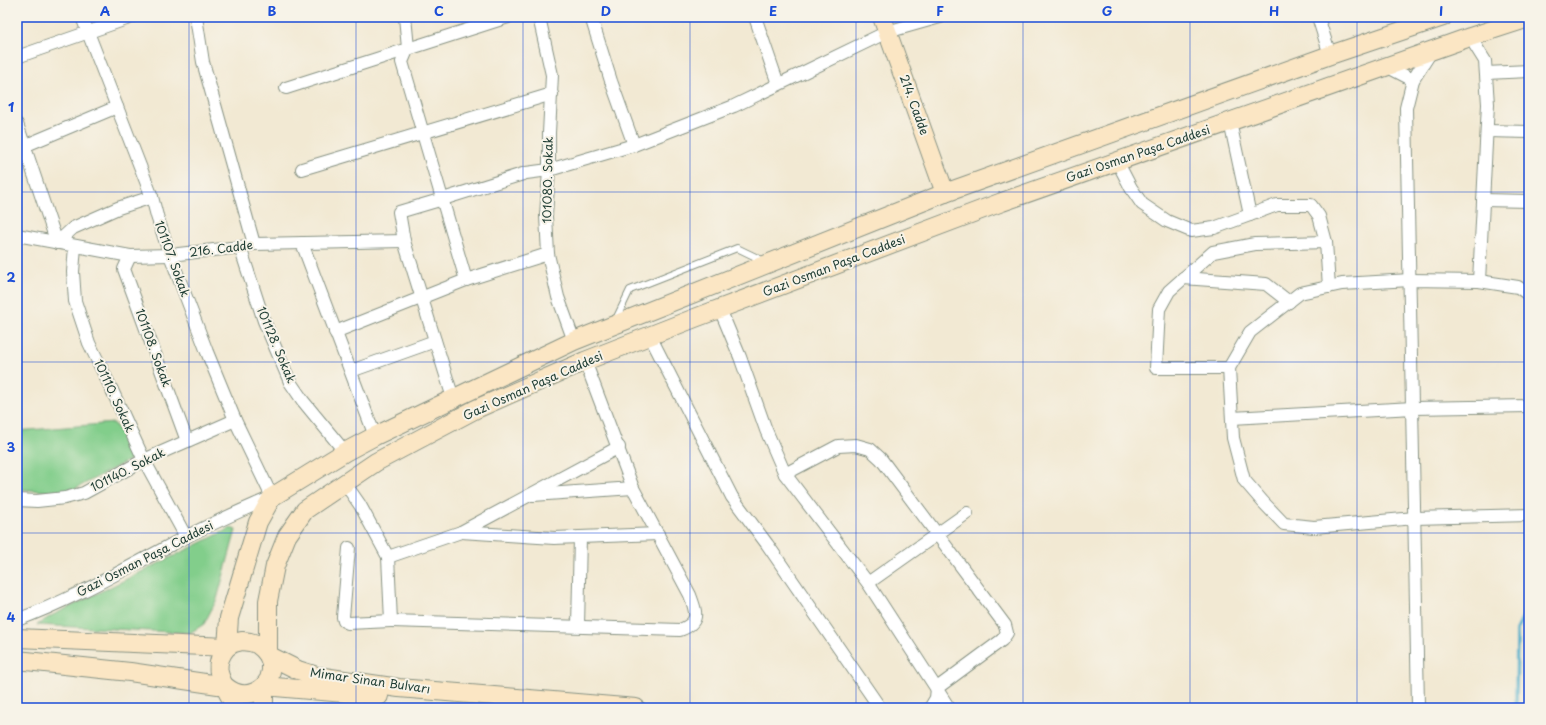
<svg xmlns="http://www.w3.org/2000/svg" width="1546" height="725" viewBox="0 0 1546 725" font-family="'Playpen Sans',sans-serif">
<rect width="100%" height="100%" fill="#f7f3e8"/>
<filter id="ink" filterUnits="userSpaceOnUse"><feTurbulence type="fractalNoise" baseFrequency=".025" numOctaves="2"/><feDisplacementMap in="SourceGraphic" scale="8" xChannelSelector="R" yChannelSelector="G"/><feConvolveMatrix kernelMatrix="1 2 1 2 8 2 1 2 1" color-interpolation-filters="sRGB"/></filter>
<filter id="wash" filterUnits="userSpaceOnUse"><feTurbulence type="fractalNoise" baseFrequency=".012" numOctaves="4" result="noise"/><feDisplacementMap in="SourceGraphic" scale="16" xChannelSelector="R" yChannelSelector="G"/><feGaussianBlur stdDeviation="0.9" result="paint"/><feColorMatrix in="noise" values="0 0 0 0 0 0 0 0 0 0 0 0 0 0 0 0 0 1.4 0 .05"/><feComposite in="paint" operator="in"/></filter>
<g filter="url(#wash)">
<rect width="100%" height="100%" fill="#f2e9d3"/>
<!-- green -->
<g fill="#82ce8b" stroke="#508660">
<path d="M114,423L135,457L67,493L17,489V431Z"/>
<path d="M231,528L236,530L217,599L204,624L190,633L37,625L51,616Z"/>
</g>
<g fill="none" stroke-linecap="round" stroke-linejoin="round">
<!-- stream -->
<path stroke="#4baecb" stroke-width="3.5" d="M1516,708L1517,630L1529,603"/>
</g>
</g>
<g filter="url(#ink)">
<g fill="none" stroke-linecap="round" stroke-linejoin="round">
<!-- lane casing -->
<g stroke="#889384" stroke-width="8">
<path id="lane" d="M616,319L630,290L737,248L764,261"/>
</g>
<!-- street casing -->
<g stroke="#889384" stroke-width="14">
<g id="street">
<path d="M196,17L203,62L254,244"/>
<path d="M405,17L408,48L402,62L466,280"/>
<path d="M539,17L552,75L549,133V170L546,216L548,254L558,297L574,341"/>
<path d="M591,17L611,81L634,145"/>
<path d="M755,17L778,84"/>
<path d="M1318,17L1330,55"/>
<path d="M1470,37L1485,61L1488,104L1479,281"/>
<path d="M17,57L132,17"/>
<path d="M1388,67L1413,80"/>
<path d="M1486,73L1529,71"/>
<path d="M286,88L508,17"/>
<path d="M1230,122L1250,215"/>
<path d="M17,124L57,243L73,228L118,208L152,197"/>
<path d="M1487,131L1529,132"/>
<path d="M24,146L117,107"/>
<path d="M1117,161L1131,188L1142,204L1167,221L1191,231L1214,228L1277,205H1311L1319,216L1326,242L1329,287"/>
<path d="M302,169L552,94"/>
<path d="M1483,200L1529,201"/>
<path d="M17,235L130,256L170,255L240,247L254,244L404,241"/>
<path d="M302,243L375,436"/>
<path d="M75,246L73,272L75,301L89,343L111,388L144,460L186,537"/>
<path d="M240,247L264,321L290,382L303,401L345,452"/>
<path d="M130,256L124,269L187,441"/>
<path d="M1183,278L1266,284L1289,302"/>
<path d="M1529,295L1518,287L1479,281L1410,280L1342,284L1300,293L1250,332L1229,368L1233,438L1244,480L1263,502L1284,524L1314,527L1415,518L1529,515"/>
<path d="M720,309L740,357L766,430L785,474L868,583L949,708"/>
<path d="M335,332L466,280L548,254"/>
<path d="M650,336L732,497L767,544L880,708"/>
<path d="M1229,368H1156L1159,309L1169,291L1213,252L1255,244L1326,242"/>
<path d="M351,371L435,341"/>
<path d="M453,398L404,241L399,212L443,199L526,173L549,170L634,145L734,106L887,32L940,17"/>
<path d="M1232,418L1413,408L1529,406"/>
<path d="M785,474L838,446L856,445L870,449L881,459L1005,625L1007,633L1002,640L937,688L936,698L930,708"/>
<path d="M344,482L360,505L388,557L391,621L680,630C701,622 696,612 690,595L633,488L585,361"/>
<path d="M533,495L633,488"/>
<path d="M17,500L37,501L65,498L84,493L144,460L235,420"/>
<path d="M461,532L554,538L658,534"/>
<path d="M349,548L343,617L344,621L348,623L391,621"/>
<path d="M388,557L461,532L619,447"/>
<path d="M868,583L967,513"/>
<path d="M17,620C74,599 130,566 184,538C212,523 243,510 272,497L235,420L207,352L170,255L157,216L152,197L82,17"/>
<path d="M578,626L580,537"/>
<path d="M1420,708L1418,705L1406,108L1413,80L1431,52"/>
</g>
</g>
<!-- secondary casing -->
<g stroke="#889384" stroke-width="20">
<g id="secondary">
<path d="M882,17L945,193"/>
<path d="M17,638L227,647L234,643L242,641L250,642L257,644L263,649L268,655L298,670L317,676L399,688L636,708"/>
<path d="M227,647L229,618L258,522L272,497L345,452L375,436L574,341L945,193L1330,55L1443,17"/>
<path d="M227,647C207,671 227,685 235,708"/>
<path d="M17,660L130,672L225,686C238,697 251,697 264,686L379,696"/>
<path d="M264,708V686L269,679L271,671V663L268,655V601L275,566L287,536L305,510L376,462L476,409L585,361L695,318L1002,202L1470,37L1529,18"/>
</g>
</g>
<!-- lane -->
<use href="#lane" stroke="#fff" stroke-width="6"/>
<!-- street -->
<use href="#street" stroke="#fff" stroke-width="12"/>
<!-- secondary -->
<use href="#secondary" stroke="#fbe6c4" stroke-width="18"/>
</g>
</g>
<!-- grid -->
<path fill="none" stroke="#1d4ed8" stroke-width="1" stroke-opacity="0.55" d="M189,17V708M356,17V708M523,17V708M690,17V708M856,17V708M1023,17V708M1190,17V708M1357,17V708M17,192H1529M17,362H1529M17,533H1529"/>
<g text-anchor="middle" stroke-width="4" stroke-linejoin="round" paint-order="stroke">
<!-- street labels -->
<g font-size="12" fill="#1f3d34" stroke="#f7f3e8">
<text transform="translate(914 105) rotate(70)" y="4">214. Cadde</text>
<text transform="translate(1138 154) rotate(-19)" y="4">Gazi Osman Paşa Caddesi</text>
<text transform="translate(548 180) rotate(-89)" y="4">101080. Sokak</text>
<text transform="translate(221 249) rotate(-7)" y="4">216. Cadde</text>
<text transform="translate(172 259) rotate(70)" y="4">101107. Sokak</text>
<text transform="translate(834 266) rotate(-21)" y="4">Gazi Osman Paşa Caddesi</text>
<text transform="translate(276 345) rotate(67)" y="4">101128. Sokak</text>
<text transform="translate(153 348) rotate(70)" y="4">101108. Sokak</text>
<text transform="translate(533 386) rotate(-24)" y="4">Gazi Osman Paşa Caddesi</text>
<text transform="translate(114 396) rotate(65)" y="4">101110. Sokak</text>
<text transform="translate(128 470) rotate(-27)" y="4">101140. Sokak</text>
<text transform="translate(145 559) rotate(-27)" y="4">Gazi Osman Paşa Caddesi</text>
<text transform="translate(370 681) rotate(8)" y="4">Mimar Sinan Bulvarı</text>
</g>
</g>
<!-- margin -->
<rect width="1546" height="725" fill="none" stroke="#f7f3e8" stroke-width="44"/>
<rect x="22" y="22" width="1502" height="681" fill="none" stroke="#1d4ed8" stroke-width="1.5"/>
<g font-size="13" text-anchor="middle" font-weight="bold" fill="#1d4ed8">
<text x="105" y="16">A</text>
<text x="272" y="16">B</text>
<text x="439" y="16">C</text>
<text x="606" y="16">D</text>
<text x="773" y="16">E</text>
<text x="940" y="16">F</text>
<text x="1107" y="16">G</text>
<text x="1274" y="16">H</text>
<text x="1441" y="16">I</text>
<text x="11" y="112">1</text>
<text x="11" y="282">2</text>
<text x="11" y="452">3</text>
<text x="11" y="622">4</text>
</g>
</svg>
